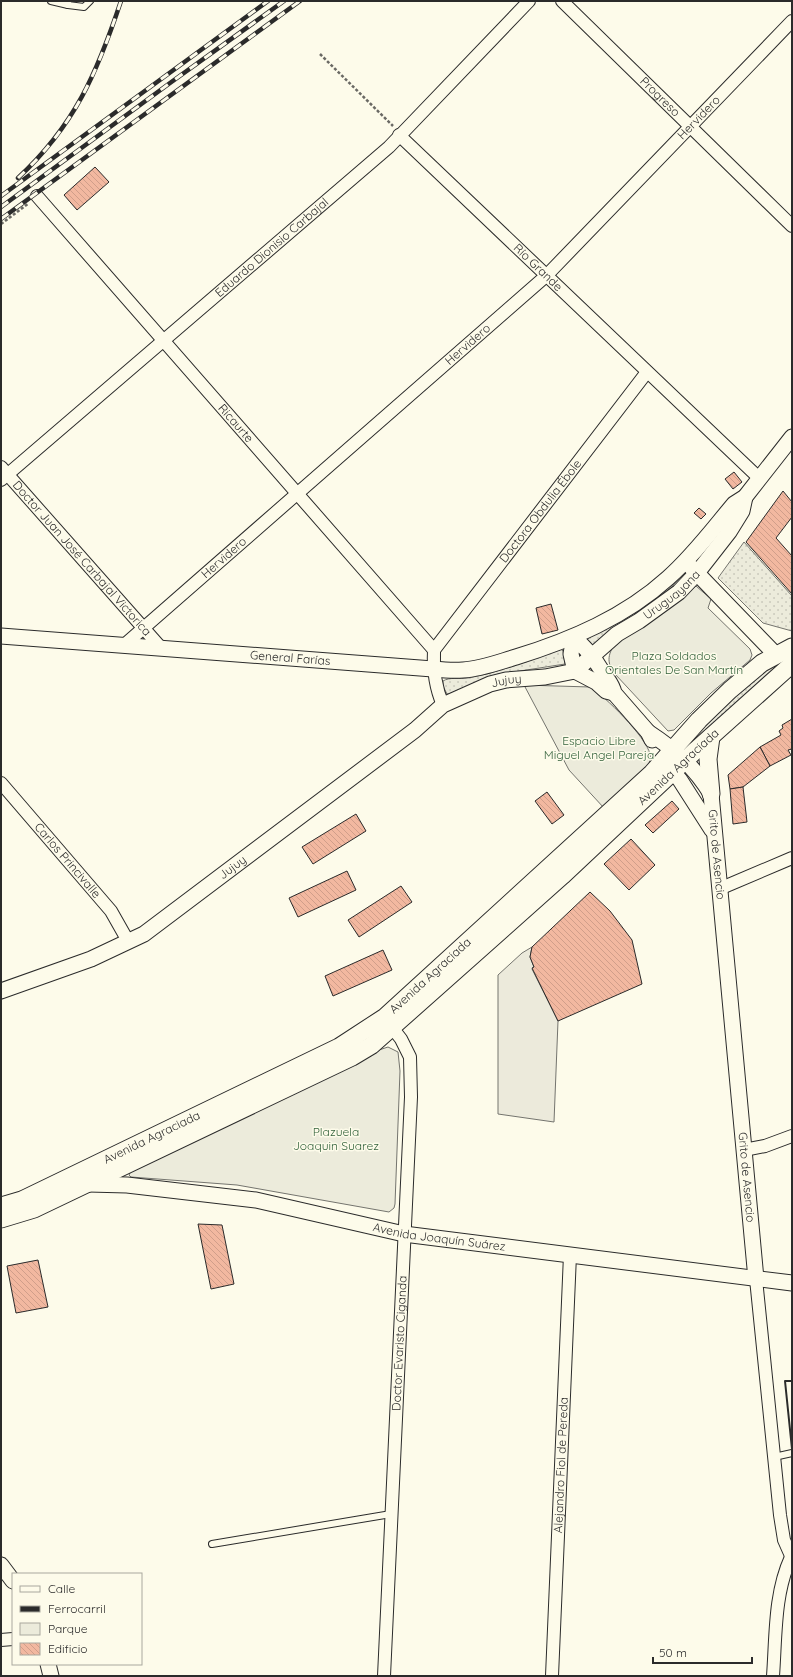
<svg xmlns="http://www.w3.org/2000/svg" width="793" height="1677" viewBox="0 0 793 1677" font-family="Quicksand,sans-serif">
<defs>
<pattern id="grass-dots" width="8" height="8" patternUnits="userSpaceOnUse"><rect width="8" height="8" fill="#ecebdb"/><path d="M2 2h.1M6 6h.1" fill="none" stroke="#cbcabc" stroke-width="1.8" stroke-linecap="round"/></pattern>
<pattern id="building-back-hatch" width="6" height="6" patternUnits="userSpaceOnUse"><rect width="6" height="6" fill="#f2b8a0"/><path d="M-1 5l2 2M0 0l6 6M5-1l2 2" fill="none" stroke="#d09e8a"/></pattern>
</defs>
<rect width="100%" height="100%" fill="#fdfbea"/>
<!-- grass -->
<g fill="url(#grass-dots)" stroke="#74746e">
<path d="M744,542L792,596V631L763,623L718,578Z"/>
<path d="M679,578L670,589L594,647L586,641L587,639Z"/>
<path d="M561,649L563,651L565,664L507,673L482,680L449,694H447L443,686V681C449,677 460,679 468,678C499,673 531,659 561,649Z"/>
<path d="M792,655L686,749H685L703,726L759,674Z"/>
</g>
<!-- green -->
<g fill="#ecebdb" stroke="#74746e">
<path d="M696,586L711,599L708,608L750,649L752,655L750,660L711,693L674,730L668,731L615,674C607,664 607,655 615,644Z"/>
<path d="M524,685L590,687C605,696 646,737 650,754C651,758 650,762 648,765L604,808L569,770Z"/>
<path d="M388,1047L398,1052L400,1071L395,1204L394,1208L389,1212L237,1185L131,1177L129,1175L131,1171L376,1051Z"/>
</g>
<!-- parking -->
<path fill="#eceadb" stroke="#74746e" d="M532,947L530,957L534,967L532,969L558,1021L554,1122L498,1114V975L522,953Z"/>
<!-- building -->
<g fill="url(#building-back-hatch)" stroke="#2b2b2b">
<path d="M95,167L109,182L77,210L64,195Z"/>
<path d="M734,472L742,482L733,489L725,479Z"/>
<path d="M783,491L792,502V517L776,538L792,556V594L746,542Z"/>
<path d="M699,508L706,514L701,519L694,513Z"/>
<path d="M551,604L558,630L542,634L536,608Z"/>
<path d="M792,719V749L788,750L791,755L770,766L760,747L781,735L779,731L783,728L782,725Z"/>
<path d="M760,747L770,766L743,787L730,789L728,775Z"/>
<path d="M743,787L747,822L733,824L730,789Z"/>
<path d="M547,792L564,815L552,824L535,801Z"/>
<path d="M672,801L679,809L653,833L645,825Z"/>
<path d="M356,814L366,831L313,864L302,847Z"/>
<path d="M631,839L655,865L629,890L604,864Z"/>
<path d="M347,871L356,890L298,917L289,898Z"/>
<path d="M401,886L412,902L359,937L348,920Z"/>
<path d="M590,892L610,911L632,940L642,984L558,1021L532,968L534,967L530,957L532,947Z"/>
<path d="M383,950L392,970L333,996L325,976Z"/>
<path d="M198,1224L222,1225L234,1284L211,1289Z"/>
<path d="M38,1260L48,1307L16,1313L7,1266Z"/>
</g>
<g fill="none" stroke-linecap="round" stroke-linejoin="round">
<!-- service casing -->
<g stroke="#2b2b2b" stroke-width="8">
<g id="service">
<path d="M51,1L68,5V3"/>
<path d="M68,5L84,7L90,1"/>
<path d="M774,1457L792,1453"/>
<path d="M212,1544L391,1514"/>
</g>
</g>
<!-- minor casing -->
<g stroke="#2b2b2b" stroke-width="14">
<g id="minor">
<path id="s1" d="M562,1L792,226"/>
<path id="s2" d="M399,135L759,478"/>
<path id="s3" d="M37,196L434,650"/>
<path id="s4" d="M1,467L162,649"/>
<path id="s5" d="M1,480L389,147L529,1"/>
<path id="s6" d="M123,646L546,276L792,21"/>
<path id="s7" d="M434,650L647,372"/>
<path d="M434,650C433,670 435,687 443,705"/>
<path id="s8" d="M1,783L111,911L128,941"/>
<path d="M719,889L792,858"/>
<path d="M744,1150L765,1146L792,1136"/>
<path d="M756,1279L780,1515L784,1540L792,1558"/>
<path d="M1,1640L13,1639"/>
<path id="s9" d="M384,1676L411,1097L410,1057L401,1039L387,1021"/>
<path id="s10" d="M552,1676L570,1255"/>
<path d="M773,1676C776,1636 774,1594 791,1557"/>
</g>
</g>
<!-- tertiary casing -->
<g stroke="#2b2b2b" stroke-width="17">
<g id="tertiary">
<path d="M691,567L776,655"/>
<path id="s11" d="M1,636L433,669C443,670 453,671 463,670C481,669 499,662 516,657C571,640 625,617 668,578C693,556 713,529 734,504L745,497L792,437"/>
<path d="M574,637C586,649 593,656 602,671C607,680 612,683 614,693L648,732L652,740"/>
<path d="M574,637L571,654L575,671"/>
<path d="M575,671L596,682L606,691L614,693"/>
<path id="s12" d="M648,732C674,749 695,767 711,794L756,1279"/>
<path d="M665,762L680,780L712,830"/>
<path id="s13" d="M1,991L91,959L144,934L415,730L443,705L490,684L506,680L545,677L575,671L617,634L639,621L679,592L697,573L729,532L742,511L745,497"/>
<path id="s14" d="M88,1184L127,1185L256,1200L404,1234L792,1283"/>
<path d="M1,1565L13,1581"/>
<path d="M48,1664L51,1676"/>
</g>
</g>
<!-- secondary casing -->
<g stroke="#2b2b2b" stroke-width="19">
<g id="secondary">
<path d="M711,737L708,759L711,794"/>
<path id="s15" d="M1,1206L22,1200L339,1047L385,1017L652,773L699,720L730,690L762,663L792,647"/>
<path id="s16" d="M1,1219L34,1209L352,1057L372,1045L562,876L696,750L792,664"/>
</g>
</g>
<!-- path -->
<g stroke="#6a6964" stroke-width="2.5" stroke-dasharray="3 2" stroke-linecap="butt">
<path d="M320,54L393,126"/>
<path d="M1,224L29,203"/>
</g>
<!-- service -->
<use href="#service" stroke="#fdfbea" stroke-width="6"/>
<!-- minor -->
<use href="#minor" stroke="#fdfbea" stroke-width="12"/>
<!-- tertiary -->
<use href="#tertiary" stroke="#fdfbea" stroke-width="15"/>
<!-- secondary -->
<use href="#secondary" stroke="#fdfbea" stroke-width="17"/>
<!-- rail casing -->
<g stroke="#2b2b2b" stroke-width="4.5">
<g id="rail">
<path d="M18,178C75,125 97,73 121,1"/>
<path d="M1,196L268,1"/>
<path d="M1,207L170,83L284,1"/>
<path d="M1,219L300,1"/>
</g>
</g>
<!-- rail -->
<use href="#rail" stroke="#fdfbea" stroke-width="3" stroke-dasharray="9" stroke-linecap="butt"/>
<!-- wall -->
<path stroke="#2b2b2b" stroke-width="2" d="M792,1381H785L792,1449"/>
</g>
<g text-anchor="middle" stroke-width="3" stroke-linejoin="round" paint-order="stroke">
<!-- street labels -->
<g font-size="12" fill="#2b2b2b" stroke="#fdfbea">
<text dy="4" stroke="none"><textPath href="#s1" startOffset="137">Progreso</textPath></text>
<text dy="4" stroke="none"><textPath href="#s6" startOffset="782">Hervidero</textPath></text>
<text dy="4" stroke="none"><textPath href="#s5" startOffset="357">Eduardo Dionisio Carbajal</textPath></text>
<text dy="4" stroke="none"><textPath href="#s2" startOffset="192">Río Grande</textPath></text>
<text dy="4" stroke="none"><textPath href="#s6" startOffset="458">Hervidero</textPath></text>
<text dy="4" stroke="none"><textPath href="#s3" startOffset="302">Ricaurte</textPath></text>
<text dy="4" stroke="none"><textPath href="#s7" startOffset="175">Doctora Obdulia Ébole</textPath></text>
<text dy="4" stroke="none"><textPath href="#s4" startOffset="122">Doctor Juan José Carbajal Victorica</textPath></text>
<text dy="4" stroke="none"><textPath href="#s6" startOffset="134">Hervidero</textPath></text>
<text dy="4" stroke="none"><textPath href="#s13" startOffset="792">Uruguayana</textPath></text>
<text dy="4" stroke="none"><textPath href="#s11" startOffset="290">General Farías</textPath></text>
<text dy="4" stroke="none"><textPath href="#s13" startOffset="599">Jujuy</textPath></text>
<text dy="4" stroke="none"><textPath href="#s16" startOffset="824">Avenida Agraciada</textPath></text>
<text dy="4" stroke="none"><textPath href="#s12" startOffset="150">Grito de Asencio</textPath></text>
<text dy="4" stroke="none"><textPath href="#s8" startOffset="102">Carlos Princivalle</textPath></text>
<text dy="4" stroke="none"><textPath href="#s13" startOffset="265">Jujuy</textPath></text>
<text dy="4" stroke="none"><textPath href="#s15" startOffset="490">Avenida Agraciada</textPath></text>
<text dy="4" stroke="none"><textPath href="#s15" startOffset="166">Avenida Agraciada</textPath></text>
<text dy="4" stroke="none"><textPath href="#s12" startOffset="474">Grito de Asencio</textPath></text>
<text dy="4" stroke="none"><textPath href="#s14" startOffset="356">Avenida Joaquín Suárez</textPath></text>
<text dy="4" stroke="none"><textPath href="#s9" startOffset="333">Doctor Evaristo Ciganda</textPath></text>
<text dy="4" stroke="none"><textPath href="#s10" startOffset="211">Alejandro Fiol de Pereda</textPath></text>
</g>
<!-- park labels -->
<g font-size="12" fill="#34623c" stroke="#fdfbea">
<text x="674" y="660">Plaza Soldados<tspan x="674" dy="14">Orientales De San Martín</tspan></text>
<text x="599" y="745">Espacio Libre<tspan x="599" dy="14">Miguel Angel Pareja</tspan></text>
<text x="336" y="1136">Plazuela<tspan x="336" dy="14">Joaquin Suarez</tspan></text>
</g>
</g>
<!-- border -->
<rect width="793" height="1677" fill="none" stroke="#2b2b2b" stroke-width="4"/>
<!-- legend -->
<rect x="12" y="1573" width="130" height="92" fill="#fdfbea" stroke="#a9a89e"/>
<rect x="20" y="1586" width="20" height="6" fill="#fdfbea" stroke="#a9a89e"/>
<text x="48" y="1593" font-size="12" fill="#2b2b2b">Calle</text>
<rect x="20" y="1606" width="20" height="6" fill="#2b2b2b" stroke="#a9a89e"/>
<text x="48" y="1613" font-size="12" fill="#2b2b2b">Ferrocarril</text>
<rect x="20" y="1623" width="20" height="12" fill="#ecebdb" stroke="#a9a89e"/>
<text x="48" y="1633" font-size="12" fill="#2b2b2b">Parque</text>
<rect x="20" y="1643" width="20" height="12" fill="url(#building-back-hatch)" stroke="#a9a89e"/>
<text x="48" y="1653" font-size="12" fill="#2b2b2b">Edificio</text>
<!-- scale -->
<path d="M653 1657v6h99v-6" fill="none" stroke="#2b2b2b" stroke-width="2"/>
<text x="659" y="1657" font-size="12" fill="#2b2b2b" stroke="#fdfbea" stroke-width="3" paint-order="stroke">50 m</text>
</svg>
